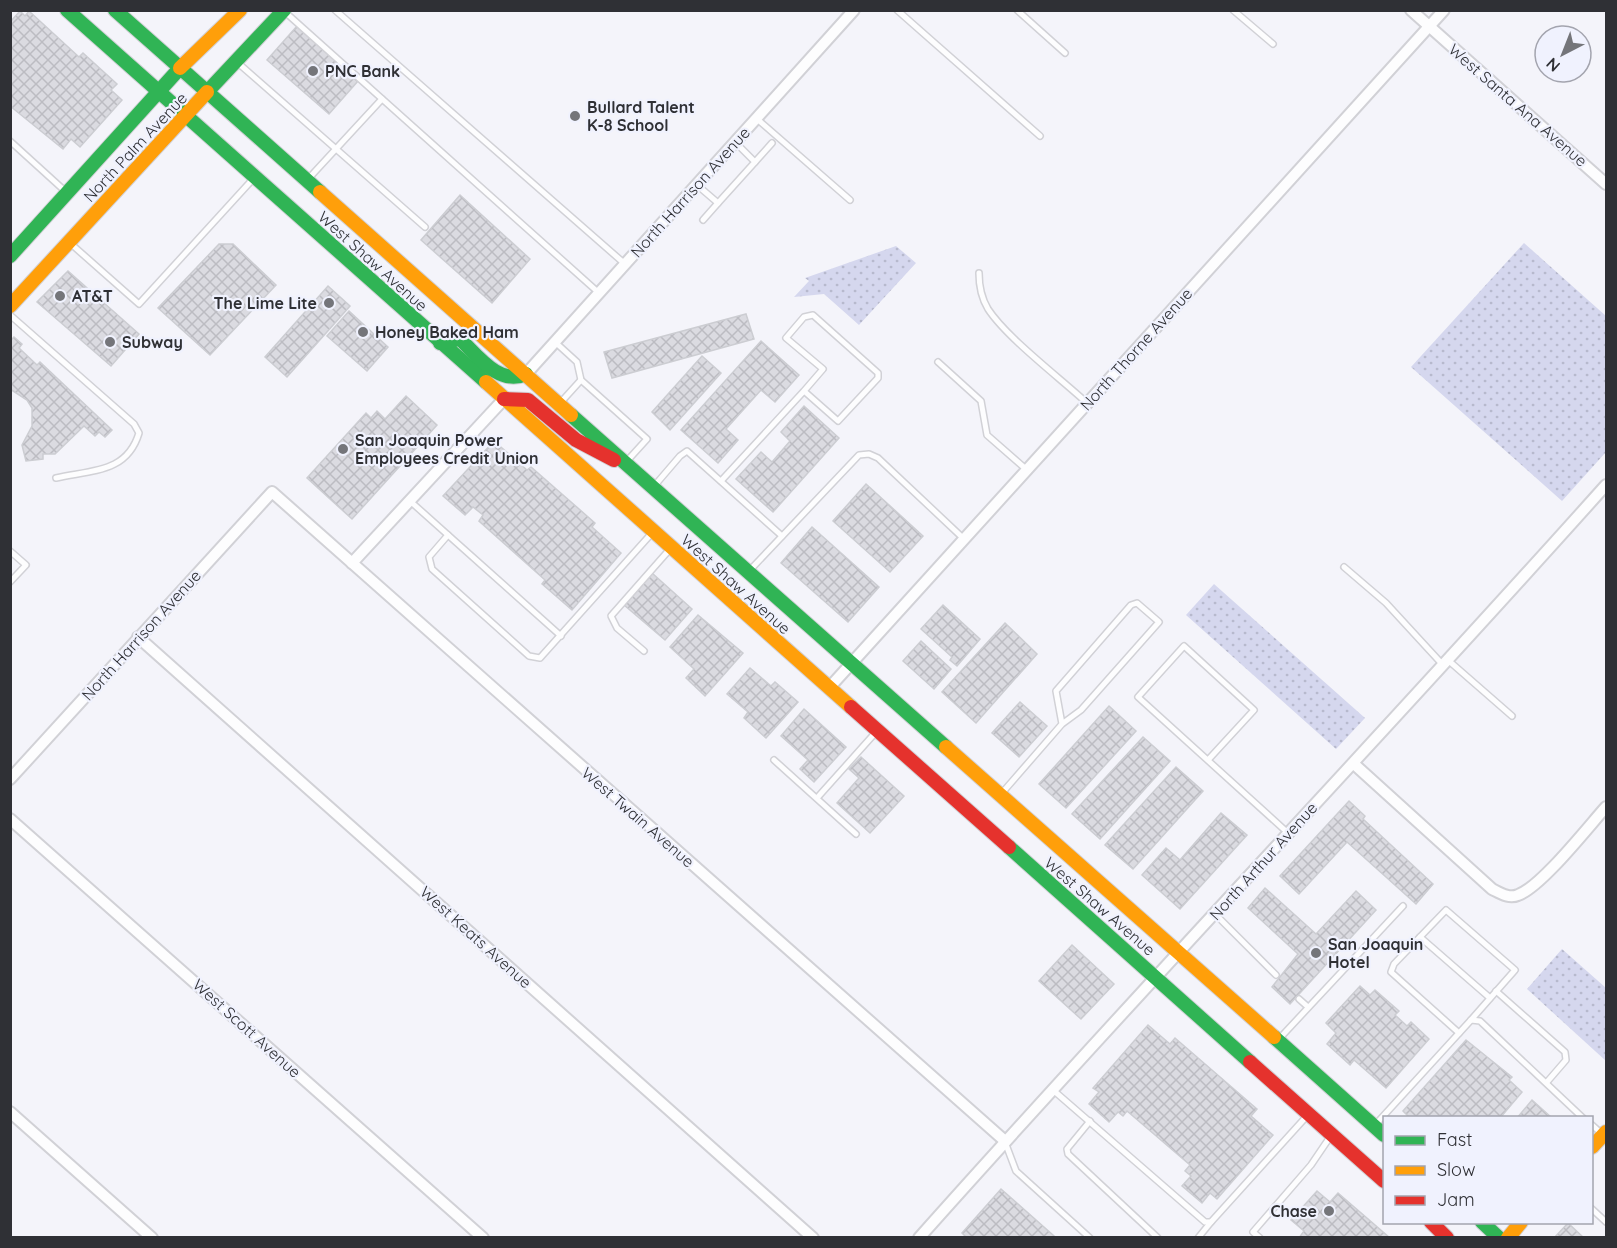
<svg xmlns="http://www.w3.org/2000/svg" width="1617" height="1248" viewBox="0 0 1617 1248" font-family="Quicksand,sans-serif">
<defs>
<pattern id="grass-dots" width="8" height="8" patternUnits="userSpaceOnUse" patternTransform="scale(1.5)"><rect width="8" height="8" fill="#d5d7ee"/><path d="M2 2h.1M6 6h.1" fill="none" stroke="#b7b9cd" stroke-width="1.8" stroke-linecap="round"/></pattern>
<pattern id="building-cross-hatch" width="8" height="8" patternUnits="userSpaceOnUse" patternTransform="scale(1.5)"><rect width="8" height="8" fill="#dbdbe1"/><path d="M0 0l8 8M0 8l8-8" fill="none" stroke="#bcbcc2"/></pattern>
</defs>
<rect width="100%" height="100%" fill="#f4f4fa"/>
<!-- grass -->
<g fill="url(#grass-dots)">
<path d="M1524,243L1606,316V452L1562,501L1411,367Z"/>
<path d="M896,246L916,263L859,325L824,294L794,297L809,281L805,278Z"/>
<path d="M1214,584L1365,718L1336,749L1186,615Z"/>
<path d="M1562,949L1606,988V1061L1527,989Z"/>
</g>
<!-- building -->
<g fill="url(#building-cross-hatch)" stroke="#cccdd2" stroke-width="1.5">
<path d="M20,11L25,16L29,11L79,57L83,53L117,84L111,90L122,100L80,147L71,139L63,149L10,106V22Z"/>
<path d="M297,26L358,81L329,114L267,60Z"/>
<path d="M460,195L530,259L492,303L421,240Z"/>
<path d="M219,244H233L276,285L210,355L158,308Z"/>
<path d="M68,271L139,334L111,366L37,302Z"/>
<path d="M328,286L350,306L287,377L265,357Z"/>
<path d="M349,311L388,347L367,371L327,336Z"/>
<path d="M746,314L754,339L612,378L604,352Z"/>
<path d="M14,337L22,344L19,348L37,365L40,362L112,430L105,437L99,432L95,436L84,426L55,454H43V459L26,461L22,445L32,426V408L27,400L10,389V341Z"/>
<path d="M761,341L799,375L775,402L761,390L726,429L738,440L718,463L681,430Z"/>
<path d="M702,356L721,373L670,430L652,412Z"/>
<path d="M406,396L437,425L352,519L307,478L366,413L371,418L377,411L385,419Z"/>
<path d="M804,406L839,438L773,512L736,479L761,452L772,462L790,441L781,432Z"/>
<path d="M494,441L527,470L531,467L595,523L592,527L621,553L572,610L542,584L545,580L479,521L483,515L473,507L465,515L443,496Z"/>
<path d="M866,484L923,536L890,572L833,521Z"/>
<path d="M812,527L879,587L848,622L781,563Z"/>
<path d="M652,573L692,609L665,640L624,605Z"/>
<path d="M943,605L980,639L957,666L950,660L952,657L921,629Z"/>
<path d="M698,615L743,653L705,696L686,678L694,669L670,647Z"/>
<path d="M1005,623L1037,654L976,723L942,692Z"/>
<path d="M921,641L951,669L934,689L903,661Z"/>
<path d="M750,668L771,686L775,682L798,702L766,738L744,718L748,712L727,694Z"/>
<path d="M1020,702L1047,726L1019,757L992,733Z"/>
<path d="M1109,706L1136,731L1066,808L1039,784Z"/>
<path d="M804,709L846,747L814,782L800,769L808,760L781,736Z"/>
<path d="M1143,737L1170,761L1100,839L1072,814Z"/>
<path d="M861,757L904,796L870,833L837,803L859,778L849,769Z"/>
<path d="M1176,767L1203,791L1133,869L1105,845Z"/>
<path d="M1349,801L1365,816L1363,819L1433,884L1416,904L1347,842L1299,894L1280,876Z"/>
<path d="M1221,813L1247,835L1180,909L1142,875L1166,848L1180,860Z"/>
<path d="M1265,888L1316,934L1356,891L1376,910L1290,1004L1272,987L1298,954L1248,908Z"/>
<path d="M1072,945L1114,984L1081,1019L1039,981Z"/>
<path d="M1360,986L1370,995L1375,990L1399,1011L1395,1015L1407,1026L1411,1022L1429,1039L1386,1088L1354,1060L1350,1065L1327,1044L1336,1033L1326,1023Z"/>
<path d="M1148,1025L1170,1044L1175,1038L1257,1109L1251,1116L1273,1135L1217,1199L1210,1193L1202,1203L1182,1186L1191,1176L1185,1171L1190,1165L1127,1111L1123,1116L1118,1112L1109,1122L1089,1104L1099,1092L1093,1088Z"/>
<path d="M1466,1040L1512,1077L1509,1080L1522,1092L1500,1118H1410L1403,1111Z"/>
<path d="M1532,1100L1552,1118H1517Z"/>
<path d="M1001,1189L1054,1236L1053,1238H967L962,1233Z"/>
<path d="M1317,1191L1330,1202L1338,1193L1390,1238H1299L1304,1231L1291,1220Z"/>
<path d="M1568,1223L1584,1238H1554Z"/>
</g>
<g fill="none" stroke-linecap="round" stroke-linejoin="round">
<!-- lane casing -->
<g stroke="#d1d1d6" stroke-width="8">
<g id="lane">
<path d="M335,10L625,264"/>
<path d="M897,10L1040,136"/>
<path d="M1017,10L1065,53"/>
<path d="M1233,10L1273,44"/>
<path d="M285,12L599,293"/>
<path d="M238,63L425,227"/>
<path d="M756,118L850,200"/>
<path d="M10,141L65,191"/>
<path d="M755,162L772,143"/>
<path d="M310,177L382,99"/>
<path d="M697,185L718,203L755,162L735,142"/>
<path d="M703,220L718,203"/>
<path d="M70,243L139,304L253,179"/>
<path d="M979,273C979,285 982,299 988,309C1007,338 1060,378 1087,403"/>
<path d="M10,315L134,424L139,433C127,473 92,470 56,478"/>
<path d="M555,342L577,362L581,380L647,439L627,461"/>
<path d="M938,362L981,401L987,435L1027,470"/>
<path d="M562,401L581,380"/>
<path d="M721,481L804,391L838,421L878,378V373L813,315L804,317L786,338L823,369L804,391"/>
<path d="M656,484L680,456L687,451L782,536"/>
<path d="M410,501L448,535L429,557L432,569L529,656L540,658L652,533"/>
<path d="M448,535L561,636"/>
<path d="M10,551L26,565L10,582"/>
<path d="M1344,567L1386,603L1443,665"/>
<path d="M751,569L859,455L869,454L878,458L964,539"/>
<path d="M644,651L617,628L611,616L670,549"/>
<path d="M1449,661L1512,716"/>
<path d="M774,760L856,834"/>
<path d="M1208,760L1254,710L1184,646L1138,697L1288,833"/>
<path d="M1002,793L1062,724L1081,710L1159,622L1137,603L1131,605L1056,691L1062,724"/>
<path d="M817,798L876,732"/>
<path d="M1215,914L1276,975"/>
<path d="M1420,937L1490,998"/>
<path d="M1496,991L1565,1052L1566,1060L1547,1082"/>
<path d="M1299,999L1308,1007"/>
<path d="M1459,1033L1391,972L1394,964L1446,910L1515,970L1471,1020"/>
<path d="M1279,1039L1403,906"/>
<path d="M1053,1090L1205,1222H1211L1306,1117"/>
<path d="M1090,1121L1067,1149L1068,1154L1158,1238"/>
<path d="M1376,1124L1471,1020L1480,1021L1583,1118"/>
<path d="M1592,1125L1602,1134"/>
<path d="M1005,1142L1016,1171L1090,1238"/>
<path d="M1592,1209L1606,1222"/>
<path d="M1198,1238L1211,1222"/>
<path d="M1260,1238L1253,1232L1311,1165L1330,1137"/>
</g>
</g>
<!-- street casing -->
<g stroke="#d1d1d6" stroke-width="14">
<g id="street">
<path d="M1411,10L1606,184"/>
<path d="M526,374L854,10"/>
<path d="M352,563L504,399"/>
<path d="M138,637L813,1238"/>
<path d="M829,688L1444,10"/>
<path d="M1354,764L1492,889C1500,893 1509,899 1518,895C1541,887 1588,827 1606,807"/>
<path d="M10,779L272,492L1005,1141"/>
<path d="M10,819L483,1238"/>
<path d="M10,1112L152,1238"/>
<path d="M919,1238C1145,984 1380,738 1606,485"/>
</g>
</g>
<!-- fast casing -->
<g stroke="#d1d1d6" stroke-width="16">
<g id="fast">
<path d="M67,10L486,382"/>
<path d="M115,10L320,192"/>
<path d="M207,92L284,10"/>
<path d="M10,256L180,68"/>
<path d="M440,343L460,339C478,356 499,386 526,374"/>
<path d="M571,415L946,747"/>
<path d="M1009,847L1250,1062"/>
<path d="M1274,1037L1384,1135"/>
<path d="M1482,1222L1499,1238"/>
</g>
</g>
<!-- slow casing -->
<g stroke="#d1d1d6" stroke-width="16">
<g id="slow">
<path d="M180,68L240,10"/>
<path d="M320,192L571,415"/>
<path d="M10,306L207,92"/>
<path d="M486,382L851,707"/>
<path d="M946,747L1274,1037"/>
<path d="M1592,1147L1606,1132"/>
<path d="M1508,1238L1521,1222"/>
</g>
</g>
<!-- jam casing -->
<g stroke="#d1d1d6" stroke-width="16">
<g id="jam">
<path d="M504,399L528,400L576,440L614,460"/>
<path d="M851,707L1009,847"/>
<path d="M1250,1062L1384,1181"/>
<path d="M1431,1222L1447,1238"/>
</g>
</g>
<!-- lane -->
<use href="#lane" stroke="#fdfdfe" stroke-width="5"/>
<!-- street -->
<use href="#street" stroke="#fdfdfe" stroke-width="10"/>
<!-- fast -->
<use href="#fast" stroke="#30b455" stroke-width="14"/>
<!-- slow -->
<use href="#slow" stroke="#ff9f0a" stroke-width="14"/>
<!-- jam -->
<use href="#jam" stroke="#e5322d" stroke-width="14"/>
</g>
<!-- markers -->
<g fill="#74757a" stroke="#f0f2fe" stroke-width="2">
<circle cx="313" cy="71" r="6"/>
<circle cx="575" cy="116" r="6"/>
<circle cx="60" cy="296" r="6"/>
<circle cx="329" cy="303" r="6"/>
<circle cx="363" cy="332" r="6"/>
<circle cx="110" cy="342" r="6"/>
<circle cx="343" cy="449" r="6"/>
<circle cx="1316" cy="953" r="6"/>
<circle cx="1329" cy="1211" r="6"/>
</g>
<g text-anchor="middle" stroke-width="4.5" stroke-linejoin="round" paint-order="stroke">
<!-- poi labels -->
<g font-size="16" font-weight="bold" fill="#2f3035" stroke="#f0f2fe" text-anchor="start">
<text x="325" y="77">PNC Bank</text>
<text x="587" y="113">Bullard Talent<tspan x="587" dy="18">K-8 School</tspan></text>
<text x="72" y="302">AT&amp;T</text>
<text x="317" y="309" text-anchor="end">The Lime Lite</text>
<text x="375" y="338">Honey Baked Ham</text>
<text x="122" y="348">Subway</text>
<text x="355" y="446">San Joaquin Power<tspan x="355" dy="18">Employees Credit Union</tspan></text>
<text x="1328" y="950">San Joaquin<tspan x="1328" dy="18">Hotel</tspan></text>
<text x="1317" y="1217" text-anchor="end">Chase</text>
</g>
<!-- street labels -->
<g font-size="16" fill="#2f3035" stroke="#f0f2fe">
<text transform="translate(1518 105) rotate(41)" y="6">West Santa Ana Avenue</text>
<text transform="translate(135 147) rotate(-47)" y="6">North Palm Avenue</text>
<text transform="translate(690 192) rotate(-48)" y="6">North Harrison Avenue</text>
<text transform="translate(373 261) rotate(42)" y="6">West Shaw Avenue</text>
<text transform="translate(1136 349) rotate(-48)" y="6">North Thorne Avenue</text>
<text transform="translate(736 584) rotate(42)" y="6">West Shaw Avenue</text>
<text transform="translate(141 635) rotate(-48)" y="6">North Harrison Avenue</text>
<text transform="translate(638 817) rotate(41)" y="6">West Twain Avenue</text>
<text transform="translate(1263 861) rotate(-48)" y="6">North Arthur Avenue</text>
<text transform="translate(1100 906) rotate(41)" y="6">West Shaw Avenue</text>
<text transform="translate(476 937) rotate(42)" y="6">West Keats Avenue</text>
<text transform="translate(247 1028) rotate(42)" y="6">West Scott Avenue</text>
</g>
</g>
<!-- border -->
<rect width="1617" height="1248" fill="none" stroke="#2f3035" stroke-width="24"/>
<!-- legend -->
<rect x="1383" y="1116" width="210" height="108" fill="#f0f2fe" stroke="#a3a4ae" stroke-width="1.5"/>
<rect x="1395" y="1136" width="30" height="9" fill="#30b455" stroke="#a3a4ae" stroke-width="1.5"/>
<text x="1437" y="1146" font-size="18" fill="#2f3035">Fast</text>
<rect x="1395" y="1166" width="30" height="9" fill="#ff9f0a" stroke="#a3a4ae" stroke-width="1.5"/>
<text x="1437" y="1176" font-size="18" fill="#2f3035">Slow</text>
<rect x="1395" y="1196" width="30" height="9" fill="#e5322d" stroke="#a3a4ae" stroke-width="1.5"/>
<text x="1437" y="1206" font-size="18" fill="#2f3035">Jam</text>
<!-- north arrow -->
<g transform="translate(1563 54) rotate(222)"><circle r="28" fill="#f0f2fe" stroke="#a3a4ae" stroke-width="1.5"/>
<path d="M0-4.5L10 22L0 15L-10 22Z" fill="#74757a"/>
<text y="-9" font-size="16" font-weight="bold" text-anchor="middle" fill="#2f3035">N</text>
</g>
</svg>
